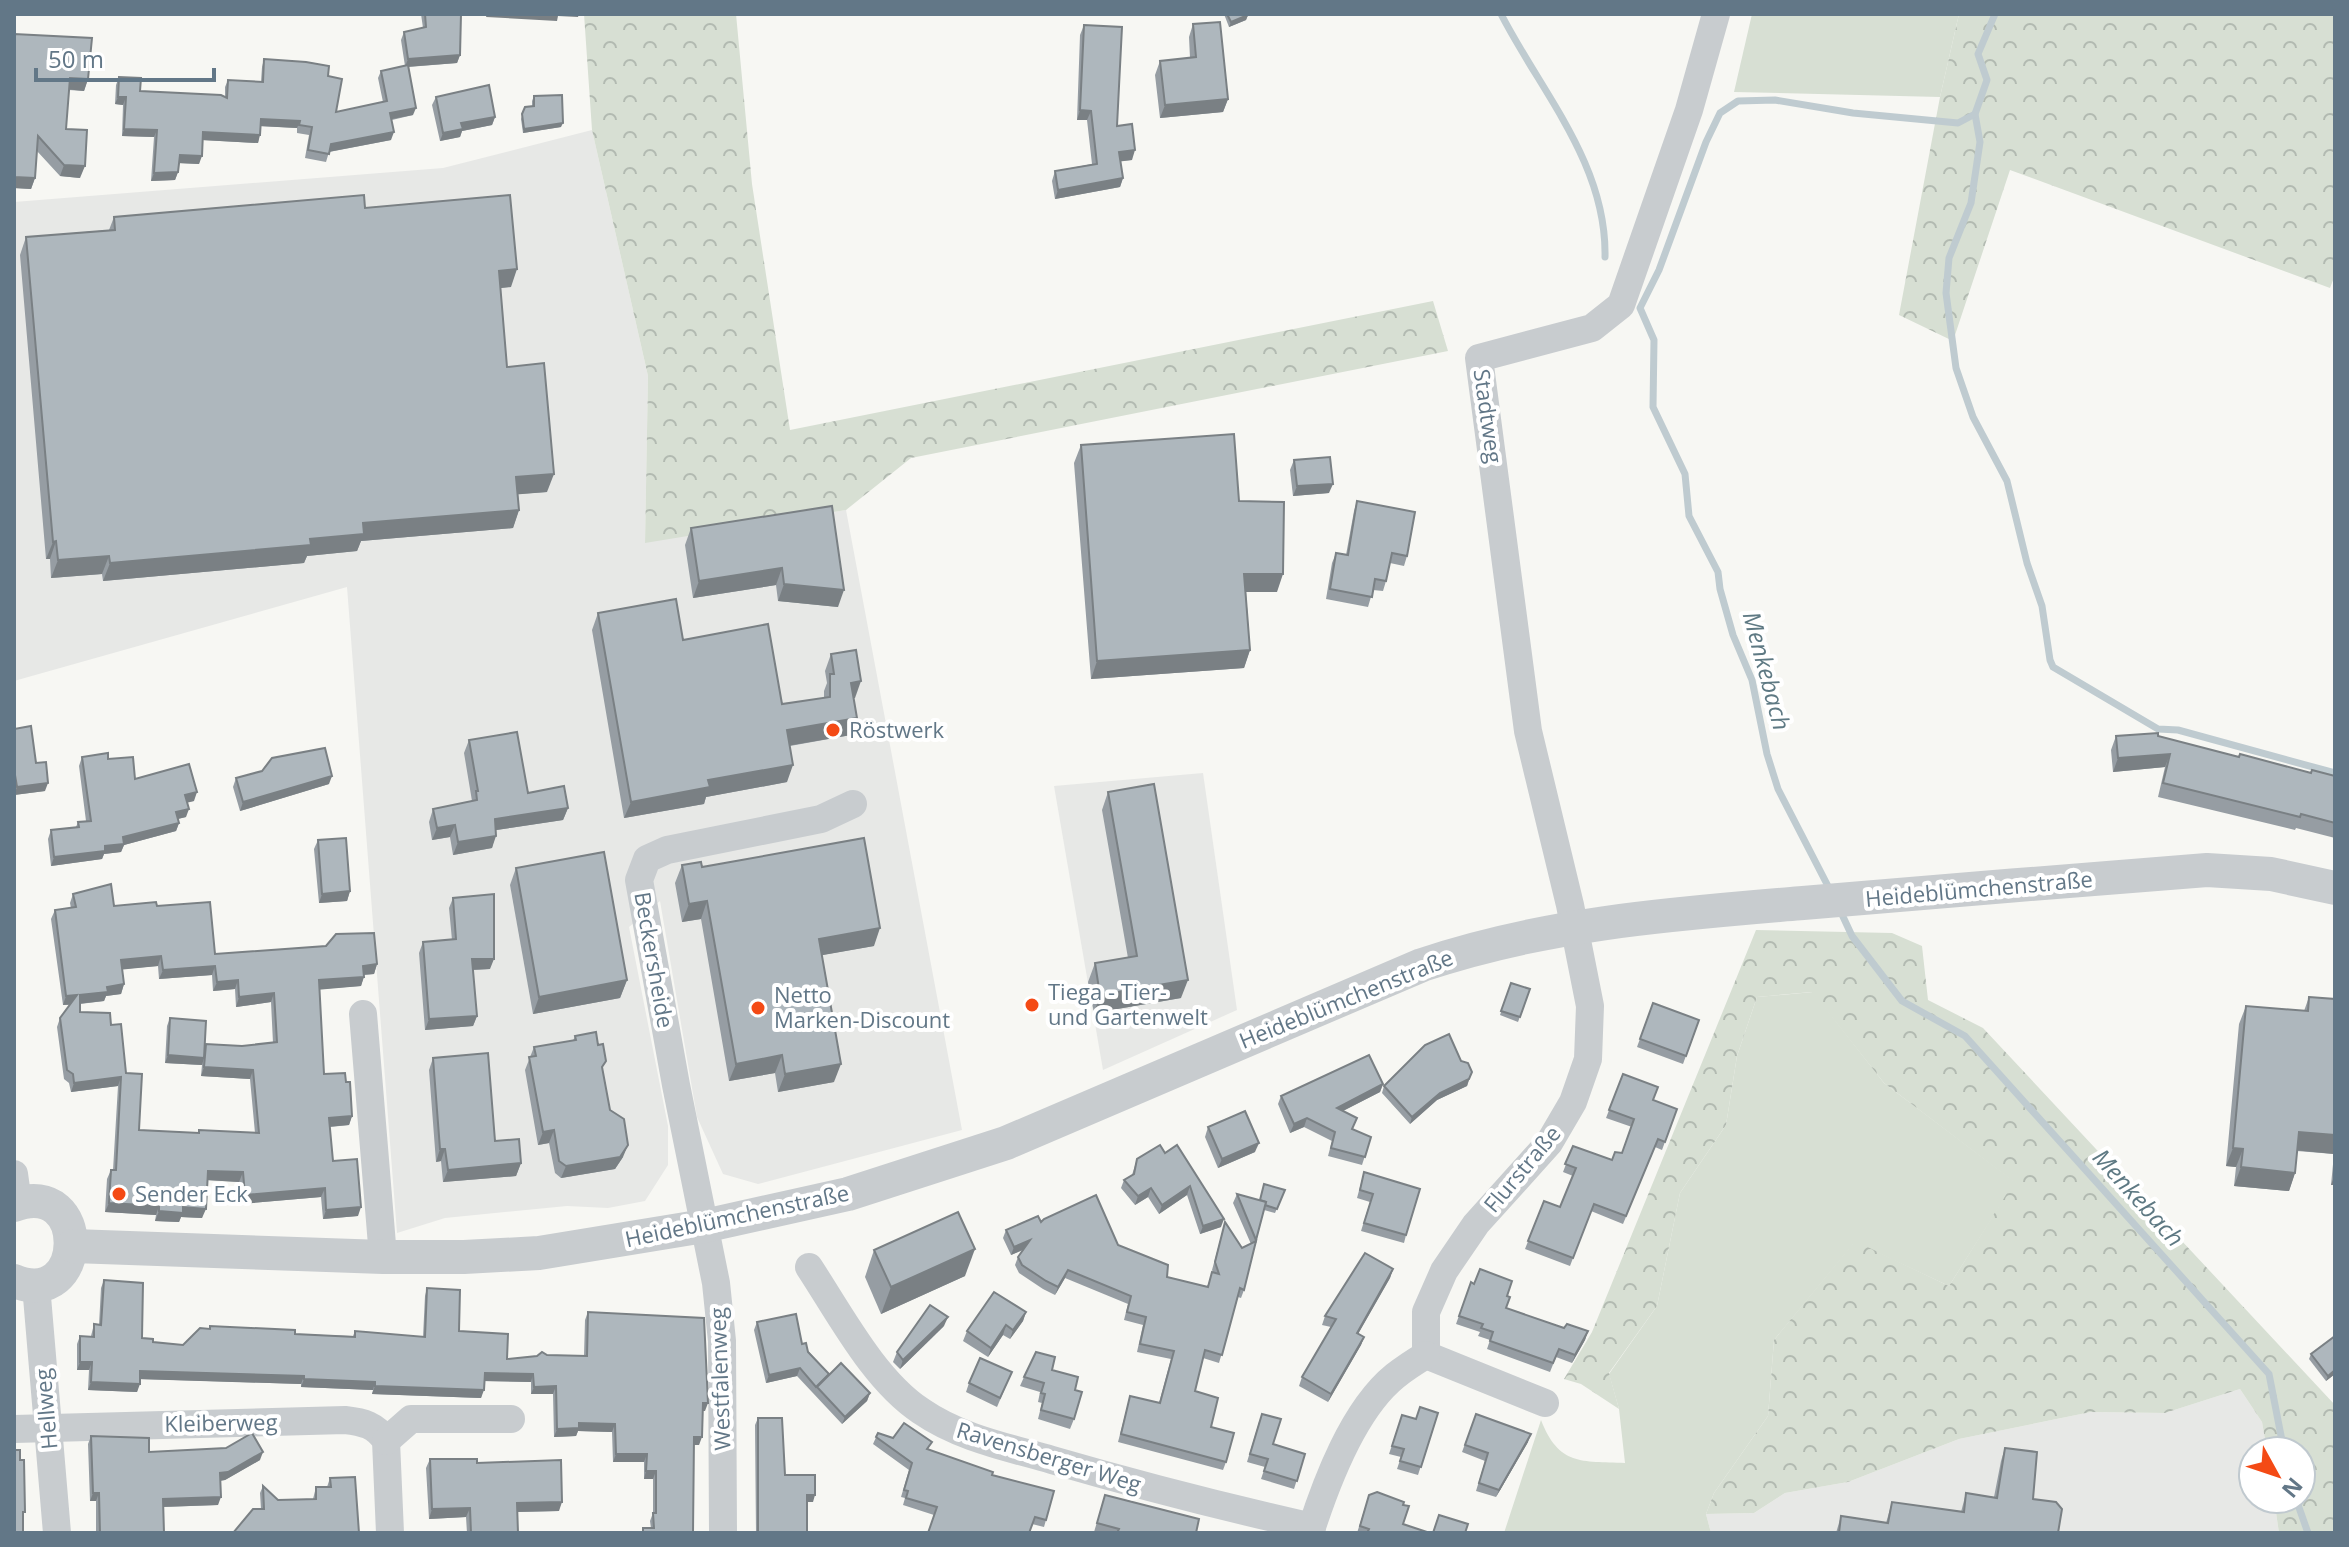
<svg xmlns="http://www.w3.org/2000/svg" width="2349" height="1547" viewBox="0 0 2349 1547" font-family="'Open Sans',sans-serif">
<defs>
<pattern id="forest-crowns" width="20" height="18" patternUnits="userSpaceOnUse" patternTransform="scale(2)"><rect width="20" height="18" fill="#d7dfd3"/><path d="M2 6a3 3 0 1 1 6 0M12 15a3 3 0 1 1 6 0" fill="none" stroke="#b2bab1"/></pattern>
</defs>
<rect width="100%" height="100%" fill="#f7f7f3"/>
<!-- built -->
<g fill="#e7e8e6">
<path d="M592,130L648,376L645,542L846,510L962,1130L758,1184L723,1174L697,1117L660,901L629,927L668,1126V1165L645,1201L608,1208L567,1206L445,1218L397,1233L347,587L14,681V202L443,168Z"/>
<path d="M1203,773L1237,1010L1103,1070L1054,786Z"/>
<path d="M2240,1389L2262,1422L2267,1451H2253V1499H2274L2279,1533H1711L1706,1514L1754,1513L1785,1493L1848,1482L1959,1439L2091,1412L2165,1413Z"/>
</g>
<!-- grass -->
<g fill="#d7dfd3">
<path d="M1752,14H1959L1940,97L1734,92Z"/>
<path d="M1813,992L1884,1083L2015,1182L1949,1286L1855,1242L1774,1340L1768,1416L1714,1493L1706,1514L1711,1533H1504L1541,1420C1559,1466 1581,1461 1625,1463L1619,1409L1609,1374L1657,1306L1680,1193L1726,1125L1737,1056L1757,997Z"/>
</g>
<!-- forest -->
<g fill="url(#forest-crowns)">
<path d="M584,14H736L752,184L790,430L1433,301L1448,351L911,458L846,510L645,543L648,376L592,130Z"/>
<path d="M1959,14H2335V275L2330,288L2010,170L1953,341L1899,315L1940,97Z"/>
<path d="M1756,930L1892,933L1922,946L1928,1000L1983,1028L2335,1405V1533H2279L2274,1499H2301V1451H2267L2262,1422L2240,1389L2165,1413L2091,1412L1959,1439L1848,1482L1785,1493L1754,1513L1706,1514L1714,1493L1768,1416L1774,1340L1855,1241L1949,1286L2014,1182L1884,1083L1812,992L1757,997L1737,1056L1726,1125L1680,1193L1657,1306L1609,1373L1619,1409L1581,1384L1564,1379L1592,1332Z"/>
</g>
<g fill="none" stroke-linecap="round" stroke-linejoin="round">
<!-- stream -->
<g stroke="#bfcbd0" stroke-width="7">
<path d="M1501,14C1541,92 1607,164 1605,257"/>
<path d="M1975,114L1980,142L1971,203L1949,258L1946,293L1956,368L1973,417L2007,481L2027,563L2042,606L2050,660L2053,667L2158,729L2178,730L2335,773"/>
<path d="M1830,890L1778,789L1767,754L1752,680L1733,635L1720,589L1718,572L1689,516L1685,474L1653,407L1654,340L1640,308L1659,270L1706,142L1720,113L1738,101L1775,100L1853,113L1958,123L1975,114L1987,80L1978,54L1995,14"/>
<path d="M1839,908L1852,936L1902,1001L1965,1036L2269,1374L2284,1451"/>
<path d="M2296,1499L2308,1533"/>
</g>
<!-- minor -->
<g stroke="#c8cccf" stroke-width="28">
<path d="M363,1014L383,1257"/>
<path d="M14,1174L18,1203"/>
<path d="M809,1267C840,1314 874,1380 921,1411C960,1438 1007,1447 1052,1460C1138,1485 1224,1507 1312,1527"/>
<path d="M36,1285L57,1533"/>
<path d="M1426,1355V1312L1444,1271L1476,1224L1549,1143L1573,1102L1588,1059L1590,1006L1570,905L1528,731L1479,358L1592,328L1621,305L1689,110L1716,14"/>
<path d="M1426,1355L1545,1403"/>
<path d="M14,1429L345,1420C363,1422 376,1425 386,1441L390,1533"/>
<path d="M386,1441L411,1419H511"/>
<path d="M723,1533L722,1341L716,1283L676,1085L639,880L647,859L667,850L821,819L853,804"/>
<path d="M1310,1533C1326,1483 1353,1410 1395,1376C1405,1368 1416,1361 1426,1355"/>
</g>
<!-- tertiary -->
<g stroke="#c8cccf" stroke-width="34">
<path d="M14,1205C91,1177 88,1311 14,1281"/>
<path d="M73,1246L383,1257H464L539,1253L704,1226L848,1194L1006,1143L1422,965C1547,923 1672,914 1803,903C1938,891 2072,881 2207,870L2271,874L2335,888"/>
</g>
</g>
<!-- wall -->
<g fill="#969da3" fill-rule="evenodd">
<path d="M421,14H461L460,55L457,63L408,67L413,115L392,120L391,140L329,152L326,162L305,158L309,135L297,133V128L261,126L258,143L203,140L199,164L179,163L178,172L175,180L151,181L154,137L122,136L123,105L115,104L116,85L119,77L140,91L225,97V87L228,80L261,82L262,67L264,59L328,76L336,112L383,102L378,78L381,71L405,66L401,40L404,32L423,28Z"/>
<path d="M1224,14H1247L1248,15L1246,20L1229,27Z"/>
<path d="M1193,24L1228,99L1223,112L1160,118L1155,75L1160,61L1190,58L1189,37Z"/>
<path d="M1084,25L1117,126L1132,160L1120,161L1123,178L1120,187L1055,199L1052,181L1055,171L1092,164L1087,120H1077L1080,35Z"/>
<path d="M14,34L88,79L84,91L69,90L66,129L80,178L60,176L37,151L35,178L31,189L14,188Z"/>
<path d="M534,96L561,127L523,133L521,119L525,107L532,106V101Z"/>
<path d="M436,97L495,117L492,125L462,131L460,137L440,141L432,105Z"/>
<path d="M365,208L511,287L500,288L507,367L547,492L518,494L519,510L513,528L361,541L357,551L307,556L304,563L103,581L102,574L51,578L50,559H46L20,255L26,237L109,230L114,217Z"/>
<path d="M1081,445L1239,501L1277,592H1246L1250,650L1244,668L1091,679L1074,463Z"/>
<path d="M1294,460L1329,493L1293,496L1290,470Z"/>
<path d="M1357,501L1407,556L1404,566L1390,563L1386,581L1383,591L1373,590L1368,607L1326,599L1332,563L1336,553L1346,555L1354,511Z"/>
<path d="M832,506L838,607L778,601L776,585L693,598L685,545L691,528Z"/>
<path d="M598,613L683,640L782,704L824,698V691L827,683L825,671L831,654L855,698H854L851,735L790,746L787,782L706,797L704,804L624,818L592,630Z"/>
<path d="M14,729L36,763L45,791L14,795Z"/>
<path d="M2116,736H2158L2239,757L2311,773L2335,776V838L2296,828L2295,830L2158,797L2165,767L2113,772L2111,750Z"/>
<path d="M469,740L528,793L568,808L563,820L496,830L492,848L453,855L450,837L432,840L429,822L433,809L472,801L464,753Z"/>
<path d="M82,757L108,759L135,779L194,801L187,802L186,817L178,819L179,823L176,831L124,845L121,852L104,854L102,859L51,866L48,839L51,830L76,827L78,822L86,821L79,766Z"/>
<path d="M236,778L329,784L240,811L233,787Z"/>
<path d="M1108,792L1181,998L1094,1013L1088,982L1095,963L1128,958L1102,810Z"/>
<path d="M318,840L350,891L347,901L319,903L314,849Z"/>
<path d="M682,865L702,867L874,946L822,955L834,1082L778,1092L775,1073L729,1081L701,919L682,922L675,883Z"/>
<path d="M516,868L627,980L620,998L533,1014L510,885Z"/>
<path d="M73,894L114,906H157L215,954L377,964L374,974L364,975L361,986L319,989L324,1074L346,1082L352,1116L349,1125L330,1127L333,1161L358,1216L323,1219L321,1197L241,1204L239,1182L208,1180L202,1218L181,1217L179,1222L155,1221L156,1215L105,1212L107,1179L111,1170H113L118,1086L71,1092L69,1083L64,1079L57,1027L60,1018L70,1005H63L51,919L55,910L71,908L70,903ZM158,966L159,979L212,975L213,991L235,989L236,1007L271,1002L273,1043L242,1046L205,1045L170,1018L167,1026L165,1063L202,1065L201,1076L250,1079L255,1133L199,1130L198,1133L139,1130L126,1073L111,1025L80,1012V1004L104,1001L106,996L121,994L124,984L122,969Z"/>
<path d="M453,898L490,969L473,970L477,1016L473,1026L425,1030L419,953L423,942L452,940L449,908Z"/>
<path d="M1511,983L1530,989L1518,1022L1500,1015Z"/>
<path d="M2309,997L2335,999V1185H2331L2334,1154L2297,1151L2295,1173L2289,1191L2234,1186L2236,1167L2226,1166L2239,1024L2246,1006L2304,1011Z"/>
<path d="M1653,1003L1699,1020L1683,1064L1637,1047Z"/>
<path d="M575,1036L603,1071L610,1110L623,1157L615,1169L561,1178L555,1173L549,1143L538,1145L525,1070L534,1047L573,1041Z"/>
<path d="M433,1058L495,1141L521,1163L516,1176L443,1182L441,1161L436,1162L429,1070Z"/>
<path d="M1461,1061L1472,1072L1467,1086L1437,1100L1410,1124L1382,1093L1384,1086Z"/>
<path d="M1623,1074L1653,1100L1677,1109L1662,1150L1655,1147L1623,1224L1591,1211L1570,1266L1525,1249L1544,1201L1560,1207L1573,1176L1563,1172L1573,1146L1612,1160L1622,1153L1632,1127L1606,1118Z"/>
<path d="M1383,1084L1380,1092L1343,1111L1353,1130L1371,1137L1362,1165L1328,1156L1332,1141L1304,1127L1290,1133L1278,1104L1281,1096Z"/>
<path d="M1208,1127L1255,1152L1218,1168L1205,1137Z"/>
<path d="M1165,1153L1221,1227L1200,1234L1187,1195L1159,1214L1148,1197L1135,1205L1121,1188L1124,1180L1132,1175L1137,1159Z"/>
<path d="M1364,1172L1406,1235L1404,1243L1361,1231L1370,1202L1357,1198Z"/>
<path d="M1285,1190L1275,1213L1264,1210L1244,1290L1241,1298L1238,1297L1219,1363L1203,1358L1195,1391L1226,1462L1223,1470L1118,1442L1130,1396L1159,1403L1171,1359L1137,1352L1143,1325L1124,1320L1128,1304L1065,1278L1055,1295L1043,1289L1019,1273L1015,1265L1018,1257L1023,1250L1011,1255L1003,1238L1006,1230L1041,1222L1118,1245L1167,1277L1207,1287L1213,1272L1212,1270L1225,1222L1242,1248L1251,1244L1233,1203L1237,1194L1259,1200Z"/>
<path d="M874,1250L965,1276L881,1314L865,1277Z"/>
<path d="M1393,1269L1390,1278L1358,1334L1364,1337L1361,1345L1328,1402L1299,1386L1302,1377L1331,1327L1322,1325L1325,1316Z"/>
<path d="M104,1280L142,1338L153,1342L183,1345L209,1328L210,1326L295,1334L353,1336L355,1331L423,1337L425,1296L427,1288L459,1331L507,1359L547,1355L584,1356L585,1320L588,1312L705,1411H703L699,1445H694L693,1533H642L643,1528H651L650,1521L653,1513V1479H644V1462H613L612,1432L578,1431L576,1436L554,1437L553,1394H531V1382L485,1381L481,1398L372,1394L373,1390L301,1387V1384L140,1379L137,1392L88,1390L89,1370H77V1344L80,1336H91L94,1324L99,1325L101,1288Z"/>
<path d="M1471,1282L1506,1308L1564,1328L1588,1331L1585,1340L1572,1363L1556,1357L1550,1372L1487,1349L1490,1340L1478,1336L1480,1332L1456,1324Z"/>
<path d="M1026,1312L1023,1321L1010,1339L1003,1335L988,1357L963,1341L967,1331Z"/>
<path d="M757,1322L802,1344L829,1374L870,1393L867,1401L842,1424L797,1376L766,1383L754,1330Z"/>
<path d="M944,1326L900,1369L893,1362L897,1352Z"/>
<path d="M2335,1336V1374L2326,1381L2309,1359L2311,1354Z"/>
<path d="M1052,1370L1075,1390L1074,1419L1070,1429L1038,1419L1042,1403L1038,1402L1040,1392L1020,1386L1024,1377Z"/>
<path d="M1012,1372L997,1407L966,1392L969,1383Z"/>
<path d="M1438,1413L1418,1475L1397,1469L1401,1457L1389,1454L1402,1415L1416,1419Z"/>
<path d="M1476,1414L1528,1442L1496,1497L1476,1491L1485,1461L1462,1452Z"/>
<path d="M758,1418L785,1475L813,1502H807V1533H756L755,1425Z"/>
<path d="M1259,1422L1273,1444L1305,1454L1294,1489L1261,1479L1265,1467L1247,1462Z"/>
<path d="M878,1433L929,1450L992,1475L1046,1520L1044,1527L1032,1524L934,1515L903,1505L905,1498L901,1497L909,1470L873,1444Z"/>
<path d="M91,1436L149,1452L260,1460L225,1480L220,1481L218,1505L163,1507L164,1533H96V1501H90L88,1444Z"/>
<path d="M2005,1448L2033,1499L2058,1533H1836L1841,1516L1886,1523L1892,1502L1961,1512L1966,1493L1994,1497L2001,1461Z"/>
<path d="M430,1459L477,1463L559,1511L518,1512V1533H467L466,1517L429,1519L426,1468Z"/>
<path d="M330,1478L359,1533L261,1509L260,1493L263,1486L278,1500L313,1499L316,1487H327Z"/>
<path d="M1105,1495L1196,1533H1099L1094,1532Z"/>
<path d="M1369,1495L1403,1524L1430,1533H1357Z"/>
</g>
<!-- shaded-wall -->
<g fill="#7a8084">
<path d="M487,14H579L578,17L558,16L557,21L486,17Z"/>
<path d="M1248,15L1246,20L1229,27L1231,22Z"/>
<path d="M460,55L457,63L405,67L408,59Z"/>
<path d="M70,78L88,79L84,91L65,89Z"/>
<path d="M118,97H126L123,105L115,104Z"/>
<path d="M1228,99L1223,112L1160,118L1165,105Z"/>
<path d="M416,108L413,115L387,120L390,113Z"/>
<path d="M1080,110L1091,111L1087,120H1077Z"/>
<path d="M495,117L492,125L462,131L460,137L440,141L443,133L461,123Z"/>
<path d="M261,119L300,121L297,128L258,126Z"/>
<path d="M563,123L561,127L523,133L524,129Z"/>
<path d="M124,129L157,130L154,137L122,136Z"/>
<path d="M203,132L260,135L258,143L201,140Z"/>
<path d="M394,132L391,140L328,152L331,144Z"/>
<path d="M1135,150L1132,160L1116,162L1119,152Z"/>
<path d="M180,155L202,156L199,164L177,163Z"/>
<path d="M64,165L85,166L80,178L60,176Z"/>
<path d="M178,172L175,180L151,181L154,173Z"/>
<path d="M14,177L35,178L31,189L14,188Z"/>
<path d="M1123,178L1120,187L1055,199L1058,190Z"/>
<path d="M517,269L511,287L492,289L499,271Z"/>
<path d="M554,474L547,492L510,495L516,477Z"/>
<path d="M1333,484L1329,493L1293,496L1297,486Z"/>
<path d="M519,510L513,528L361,541L357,551L307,556L304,563L103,581L110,563L310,539L363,523Z"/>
<path d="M56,541L50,559H46L53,542Z"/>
<path d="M109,556L102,574L51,578L58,560Z"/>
<path d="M782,568L776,585L693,598L699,581Z"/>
<path d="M1244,574H1283L1277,592H1238Z"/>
<path d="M784,584L844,590L838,607L778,601Z"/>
<path d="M1250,650L1244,668L1091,679L1097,661Z"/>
<path d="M861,681L855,698L845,699L851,683Z"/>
<path d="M857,718L851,735L781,747L787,730Z"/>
<path d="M2170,754L2165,767L2113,772L2118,758Z"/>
<path d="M793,765L787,782L706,797L704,804L624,818L631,802L708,780Z"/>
<path d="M332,776L329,784L240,811L243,802Z"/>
<path d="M48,783L45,791L14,795L17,787Z"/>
<path d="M197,792L194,801L182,804L185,795Z"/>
<path d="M568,808L563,820L490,831L495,819Z"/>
<path d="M189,809L186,817L173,820L176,812Z"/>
<path d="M179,823L176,831L124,845L121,852L104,854L102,859L51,866L54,857L105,846L123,837Z"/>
<path d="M455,825L450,837L432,840L437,828Z"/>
<path d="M496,836L492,848L453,855L458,842Z"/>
<path d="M350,891L347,901L319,903L322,894Z"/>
<path d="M707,901L701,919L682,922L689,904Z"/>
<path d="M880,928L874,946L812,957L819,939Z"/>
<path d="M161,956L158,966L118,970L121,960Z"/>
<path d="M472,959H494L490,969L468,970Z"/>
<path d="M377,964L374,974L360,975L363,966Z"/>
<path d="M215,966L212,975L159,979L163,970Z"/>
<path d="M364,977L361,986L316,990L319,980Z"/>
<path d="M238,980L235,989L213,991L217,982Z"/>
<path d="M627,980L620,998L533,1014L539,997Z"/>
<path d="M1188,980L1181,998L1094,1013L1100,995Z"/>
<path d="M124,984L121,994L106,996L104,1001L77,1004L80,995L107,987Z"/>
<path d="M274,993L271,1002L236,1007L239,997Z"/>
<path d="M77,995L74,1004L63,1005L66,996Z"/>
<path d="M477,1016L473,1026L425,1030L429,1019Z"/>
<path d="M168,1055L204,1058L202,1065L165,1063Z"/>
<path d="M782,1055L775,1073L729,1081L736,1064Z"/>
<path d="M841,1064L834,1082L778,1092L785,1074Z"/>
<path d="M204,1067L253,1070L250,1079L201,1076Z"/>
<path d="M121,1077L118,1086L71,1092L74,1083Z"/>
<path d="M1469,1079L1467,1086L1437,1100L1410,1124L1412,1117L1440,1093Z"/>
<path d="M1383,1084L1380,1092L1333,1116L1337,1108Z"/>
<path d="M352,1116L349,1125L326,1127L329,1118Z"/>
<path d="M1307,1118L1304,1127L1290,1133L1294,1124Z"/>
<path d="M554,1130L549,1143L538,1145L543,1132Z"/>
<path d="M2299,1132L2335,1135L2334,1154L2293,1150Z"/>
<path d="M1259,1143L1255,1152L1218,1168L1222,1159Z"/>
<path d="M628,1145L623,1157L615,1169L561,1178L566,1166Z"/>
<path d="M2233,1148L2243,1149L2236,1167L2226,1166Z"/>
<path d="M440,1149H445L441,1161L436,1162Z"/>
<path d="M521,1163L516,1176L443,1182L448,1170Z"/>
<path d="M2241,1167L2295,1173L2289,1191L2234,1186Z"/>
<path d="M208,1171L243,1172L239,1182L205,1180Z"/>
<path d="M2335,1174V1185H2331Z"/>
<path d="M1190,1186L1187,1195L1159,1214L1162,1205Z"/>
<path d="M325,1188L321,1197L241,1204L245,1195Z"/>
<path d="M1151,1188L1148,1197L1135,1205L1138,1196Z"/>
<path d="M109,1203L159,1206L156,1215L105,1212Z"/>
<path d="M183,1207L206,1209L202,1218L181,1217L179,1222L155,1221L159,1211Z"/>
<path d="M361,1207L358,1216L323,1219L326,1210Z"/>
<path d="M1224,1219L1221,1227L1200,1234L1203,1226Z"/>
<path d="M1030,1240L1027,1248L1011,1255L1014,1247Z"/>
<path d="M975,1249L965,1276L881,1314L891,1287Z"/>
<path d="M1393,1269L1390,1278L1354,1341L1357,1333Z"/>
<path d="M1068,1270L1065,1278L1055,1295L1058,1287Z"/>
<path d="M1026,1312L1023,1321L1010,1339L1013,1330Z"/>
<path d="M948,1317L944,1326L900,1369L903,1360Z"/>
<path d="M1006,1325L1003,1335L988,1357L991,1348Z"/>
<path d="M1588,1331L1585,1340L1572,1363L1575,1355Z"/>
<path d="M1364,1337L1361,1345L1328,1402L1331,1394Z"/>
<path d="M80,1362H92L89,1370H77Z"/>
<path d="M800,1368L797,1376L766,1383L769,1375Z"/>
<path d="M2335,1370V1374L2326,1381L2328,1376Z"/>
<path d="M140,1371L304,1376L301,1384L137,1379Z"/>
<path d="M485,1373L533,1374L531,1382L482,1381Z"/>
<path d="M304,1379L375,1382L373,1390L301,1387Z"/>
<path d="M91,1382L140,1384L137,1392L88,1390Z"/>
<path d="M375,1386L484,1390L481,1398L372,1394Z"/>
<path d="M556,1386L553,1394H531L534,1387Z"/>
<path d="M870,1393L867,1401L842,1424L845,1417Z"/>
<path d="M703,1403H708L705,1411H700Z"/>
<path d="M579,1423L615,1424L612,1432L578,1431L576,1436L554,1437L557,1429Z"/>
<path d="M1531,1434L1528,1442L1496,1497L1499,1490Z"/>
<path d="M694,1437H702L699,1445H691Z"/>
<path d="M263,1452L260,1460L225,1480L217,1481L220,1473Z"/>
<path d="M616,1454H647L644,1462H613Z"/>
<path d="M646,1471H656L653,1479H644Z"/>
<path d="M93,1493H99L96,1501H90Z"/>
<path d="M807,1495H815L813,1502H805Z"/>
<path d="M221,1497L218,1505L160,1507L163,1499Z"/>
<path d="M562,1502L559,1511L514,1512L517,1503Z"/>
<path d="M470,1508L466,1517L429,1519L432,1509Z"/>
</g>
<!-- building -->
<g fill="#aeb7bd" stroke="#7a8084" stroke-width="2" fill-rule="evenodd">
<path d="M425,14H461L460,55L408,59L404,32L426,27Z"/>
<path d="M1227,14H1247L1248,15L1231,22Z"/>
<path d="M1220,22L1228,99L1165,105L1160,61L1196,57L1193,24Z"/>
<path d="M1084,25L1122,27L1117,126L1132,124L1135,150L1119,152L1123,178L1058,190L1055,171L1097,164L1091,111L1080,110Z"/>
<path d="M14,34L92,38L88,79L70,78L66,129L87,130L85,166L64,165L38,136L35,178L14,177Z"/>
<path d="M264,59L306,62L329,66L328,76L342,79L336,112L387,101L381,71L408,65L416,108L390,113L394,132L331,144L329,154L308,150L312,127L299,125L300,121L261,119L260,135L203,132L202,156L180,155L178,172L154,173L157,130L124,129L126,97H118L119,77L141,78L140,91L221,95L227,98L228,80L263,82Z"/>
<path d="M489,85L495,117L461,123L463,129L443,133L436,97Z"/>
<path d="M562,95L563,123L524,129L522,114L525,107L534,106V96Z"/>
<path d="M364,195L365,208L510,195L517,269L499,271L507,367L544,363L554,474L516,477L519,510L363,523L364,534L310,539L311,545L110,563L109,556L58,560L56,541L53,542L26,237L115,230L114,217Z"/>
<path d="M1234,434L1239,501L1284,502L1283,574H1244L1250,650L1097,661L1081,445Z"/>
<path d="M1330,457L1333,484L1297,486L1294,460Z"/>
<path d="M1357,501L1415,512L1407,556L1392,553L1386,581L1375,579L1372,597L1330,589L1336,553L1348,555Z"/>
<path d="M832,506L844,590L784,584L782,568L699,581L691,528Z"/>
<path d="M676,599L683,640L768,624L782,704L830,697V674H834L831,654L856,650L861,681L851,683L857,718L787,730L793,765L708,780L710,787L631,802L598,613Z"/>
<path d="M31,726L36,763L46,762L48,783L17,787L15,775H14V729Z"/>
<path d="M517,732L528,793L564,786L568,808L495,819L496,836L458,842L455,825L437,828L433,809L477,800L476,791H478L469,740Z"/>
<path d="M2158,733V736L2239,757L2240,754L2311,773L2312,770L2335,776V823L2301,814L2300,817L2163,783L2170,754L2118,758L2116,736Z"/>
<path d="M325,748L332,776L243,802L236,778L262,771L272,758Z"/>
<path d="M108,753V759L133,757L135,779L189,764L197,792L185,795L189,809L176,812L179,823L123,837L124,844L105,846V851L54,857L51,830L79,827L78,822L91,821L82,757Z"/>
<path d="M1154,784L1188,980L1100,995L1095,963L1137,956L1108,792Z"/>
<path d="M346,838L350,891L322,894L318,840Z"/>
<path d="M864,838L880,928L819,939L841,1064L785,1074L782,1055L736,1064L707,901L689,904L682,865L701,862L702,867Z"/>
<path d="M604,852L627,980L539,997L516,868Z"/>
<path d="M111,884L114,906L156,902L157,906L210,902L215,954L326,946L336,934L374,933L377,964L363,966L364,977L319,980L324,1074L345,1073L346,1082H350L352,1116L329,1118L333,1161L357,1159L361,1207L326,1210L325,1188L245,1195L243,1172L208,1171L206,1209L183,1207V1213L159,1211V1206L109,1203L111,1170H116L121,1077L74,1083L73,1074L67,1070L60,1018L77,995L66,996L55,910L76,907L73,894ZM161,956L163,970L215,966L217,982L238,980L239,997L274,993L277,1042L242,1046L206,1044L204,1067L253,1070L259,1133L199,1130V1133L139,1130L142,1074L126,1073L121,1024L111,1025L110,1013L80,1012V995L108,992L107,987L124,984L121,960Z"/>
<path d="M494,894V959H472L477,1016L429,1019L423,942L456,939L453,898Z"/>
<path d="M1511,983L1530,989L1520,1017L1501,1011Z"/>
<path d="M2309,997L2335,999V1135L2299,1132L2295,1173L2241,1167L2243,1149L2233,1148L2246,1006L2308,1011Z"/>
<path d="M1653,1003L1699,1020L1686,1056L1640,1039Z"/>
<path d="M170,1018L206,1021L204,1058L168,1055Z"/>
<path d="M596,1032L598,1045L603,1044L606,1061L602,1067L610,1110L624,1119L628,1145L620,1157L566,1166L559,1161L554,1130L543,1132L529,1057L536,1056L534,1047L576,1040L575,1036Z"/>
<path d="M1449,1034L1461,1061L1468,1063L1472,1072L1469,1079L1440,1093L1412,1117L1384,1086L1425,1045Z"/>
<path d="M488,1053L495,1141L519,1139L521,1163L448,1170L445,1149H440L433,1058Z"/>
<path d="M1369,1055L1383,1084L1337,1108L1357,1118L1352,1129L1371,1137L1365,1157L1331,1148L1335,1132L1307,1118L1294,1124L1281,1096Z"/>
<path d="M1623,1074L1658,1087L1653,1100L1677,1109L1665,1142L1658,1139L1626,1216L1594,1204L1573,1258L1528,1241L1544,1201L1560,1207L1576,1168L1565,1164L1573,1146L1612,1160L1615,1152L1622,1153L1634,1119L1609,1110Z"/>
<path d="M1245,1111L1259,1143L1222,1159L1208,1127Z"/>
<path d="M1160,1145L1165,1153L1177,1145L1224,1219L1203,1226L1190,1186L1162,1205L1151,1188L1138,1196L1124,1180L1134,1174L1137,1159Z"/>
<path d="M1364,1172L1420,1189L1406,1235L1364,1223L1373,1194L1360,1190Z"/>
<path d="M1264,1184L1285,1190L1277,1209L1265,1205L1266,1202L1260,1200Z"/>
<path d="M1237,1194L1266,1202L1256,1240Z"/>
<path d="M1096,1195L1118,1245L1168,1265L1167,1277L1208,1287L1212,1272L1219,1274L1215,1262L1225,1222L1242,1248L1256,1241L1244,1290L1240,1288L1222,1355L1205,1350L1195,1391L1218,1398L1211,1427L1234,1433L1226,1462L1121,1434L1130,1396L1160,1403L1174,1351L1140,1344L1146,1317L1127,1312L1131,1296L1068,1270L1058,1287L1046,1281L1022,1265L1018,1257L1030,1240L1014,1247L1006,1230L1038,1216L1041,1222L1044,1219Z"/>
<path d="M958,1212L975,1249L891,1287L874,1250Z"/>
<path d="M1365,1253L1393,1269L1357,1333L1364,1337L1331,1394L1302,1377L1336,1319L1325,1316Z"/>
<path d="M1480,1269L1512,1281L1507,1296L1510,1297L1506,1308L1564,1328L1567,1324L1588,1331L1575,1355L1559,1349L1553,1363L1490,1341L1493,1332L1481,1328L1483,1324L1459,1316L1471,1282L1474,1284Z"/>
<path d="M104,1280L143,1283L142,1338L153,1339V1342L183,1345L200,1328L210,1329V1326L295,1330V1334L355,1337V1331L425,1337L427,1288L460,1290L459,1331L508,1334L507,1359L537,1356L542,1352L547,1355L587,1356L588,1312L704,1318L708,1403H703L702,1437H694L693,1533H643V1528H654L653,1513H656V1471H646L647,1454H616L615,1424L579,1423V1428L557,1429L556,1386L534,1387L533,1374L485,1373L484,1390L375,1386V1382L304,1379V1376L140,1371V1384L91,1382L92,1362H80V1336L94,1337V1324L101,1325Z"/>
<path d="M994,1292L1026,1312L1013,1330L1006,1325L991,1348L967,1331Z"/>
<path d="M930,1305L948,1317L903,1360L897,1352Z"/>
<path d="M796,1314L802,1344L806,1343L808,1352L829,1374L816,1387L800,1368L769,1375L757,1322Z"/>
<path d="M2335,1336V1370L2328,1376L2311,1354Z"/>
<path d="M1036,1352L1055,1357L1052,1370L1078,1377L1075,1390L1082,1392L1074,1419L1041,1410L1045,1394L1041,1393L1044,1383L1024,1377Z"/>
<path d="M980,1358L1012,1372L1000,1398L969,1383Z"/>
<path d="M841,1363L870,1393L845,1417L817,1387Z"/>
<path d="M1420,1407L1438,1413L1421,1467L1400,1461L1404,1449L1392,1446L1402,1415L1416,1419Z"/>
<path d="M1262,1414L1281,1419L1273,1444L1305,1454L1297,1481L1264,1471L1268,1459L1250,1454Z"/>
<path d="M1476,1414L1531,1434L1499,1490L1479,1483L1488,1453L1465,1445Z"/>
<path d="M758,1418H782L785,1475H815V1495H807V1533H758Z"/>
<path d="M904,1423L932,1442L927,1449L993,1472L992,1475L1054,1491L1046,1520L1035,1517L1029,1533H928L937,1507L906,1498L908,1491L904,1490L912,1463L876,1437L878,1433L893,1438Z"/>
<path d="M252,1433L263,1452L228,1472L220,1473L221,1497L163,1499L164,1533H100L99,1493H93L91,1436L149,1438V1452L226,1448Z"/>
<path d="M2005,1448L2037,1452L2033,1499L2056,1502L2062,1509L2058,1533H1839L1841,1516L1888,1523L1892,1502L1964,1512L1966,1493L1997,1498Z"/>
<path d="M14,1450H20V1460H24L25,1512H23V1533H14Z"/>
<path d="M430,1459H477V1463L561,1460L562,1502L517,1503L518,1533H471L470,1508L432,1509Z"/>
<path d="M355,1477L359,1533H233L253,1509H264L263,1486L278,1500L316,1499V1487H331L330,1478Z"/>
<path d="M1377,1492L1404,1502L1403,1505L1409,1506L1403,1524L1430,1533H1367L1369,1529L1360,1526L1369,1495Z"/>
<path d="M1105,1495L1199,1519L1196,1533H1117L1119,1529L1097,1523Z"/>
<path d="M1439,1515L1468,1524L1465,1533H1433Z"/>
</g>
<!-- markers -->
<g fill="#f44a15" stroke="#fff" stroke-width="3">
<circle cx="833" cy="730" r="8"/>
<circle cx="1032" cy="1005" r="8"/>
<circle cx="758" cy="1008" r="8"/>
<circle cx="119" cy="1194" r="8"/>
</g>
<g text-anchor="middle" stroke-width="8" stroke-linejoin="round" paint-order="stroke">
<!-- street labels -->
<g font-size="22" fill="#627787" stroke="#fff">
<text transform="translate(1488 416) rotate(82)" y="8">Stadtweg</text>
<text transform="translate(1979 889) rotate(-5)" y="8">Heideblümchenstraße</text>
<text transform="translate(654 960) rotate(80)" y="8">Beckersheide</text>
<text transform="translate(1346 999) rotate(-22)" y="8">Heideblümchenstraße</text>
<text transform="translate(1522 1169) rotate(-50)" y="8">Flurstraße</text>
<text transform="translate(737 1216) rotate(-12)" y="8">Heideblümchenstraße</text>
<text transform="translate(720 1379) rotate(-92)" y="8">Westfalenweg</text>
<text transform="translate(46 1409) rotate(-95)" y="8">Hellweg</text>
<text transform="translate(221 1423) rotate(-1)" y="8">Kleiberweg</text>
<text transform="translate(1049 1457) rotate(17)" y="8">Ravensberger Weg</text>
</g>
<!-- poi labels -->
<g font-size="22" fill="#627787" stroke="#fff" text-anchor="start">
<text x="849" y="738">Röstwerk</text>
<text x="1048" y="1000">Tiega - Tier-<tspan x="1048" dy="25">und Gartenwelt</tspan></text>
<text x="774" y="1003">Netto<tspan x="774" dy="25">Marken-Discount</tspan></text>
<text x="135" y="1202">Sender Eck</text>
</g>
<!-- water labels -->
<g font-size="24" font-style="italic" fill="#5e7983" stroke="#fff">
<text transform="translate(1766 671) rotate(75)" y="8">Menkebach</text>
<text transform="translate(2138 1198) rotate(48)" y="8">Menkebach</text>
</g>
</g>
<!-- border -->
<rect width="2349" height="1547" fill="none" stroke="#627787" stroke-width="32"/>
<!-- north arrow -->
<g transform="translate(2277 1475) rotate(130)"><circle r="38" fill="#ffffff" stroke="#c0c9cf" stroke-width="2"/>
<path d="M0-6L14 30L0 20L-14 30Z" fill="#f44a15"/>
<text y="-12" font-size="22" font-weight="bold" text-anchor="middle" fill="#627787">N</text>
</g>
<!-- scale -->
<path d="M36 68v12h178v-12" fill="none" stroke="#627787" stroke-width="4"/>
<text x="48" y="68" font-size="24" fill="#627787" stroke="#ffffff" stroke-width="6" paint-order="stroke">50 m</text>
</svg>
